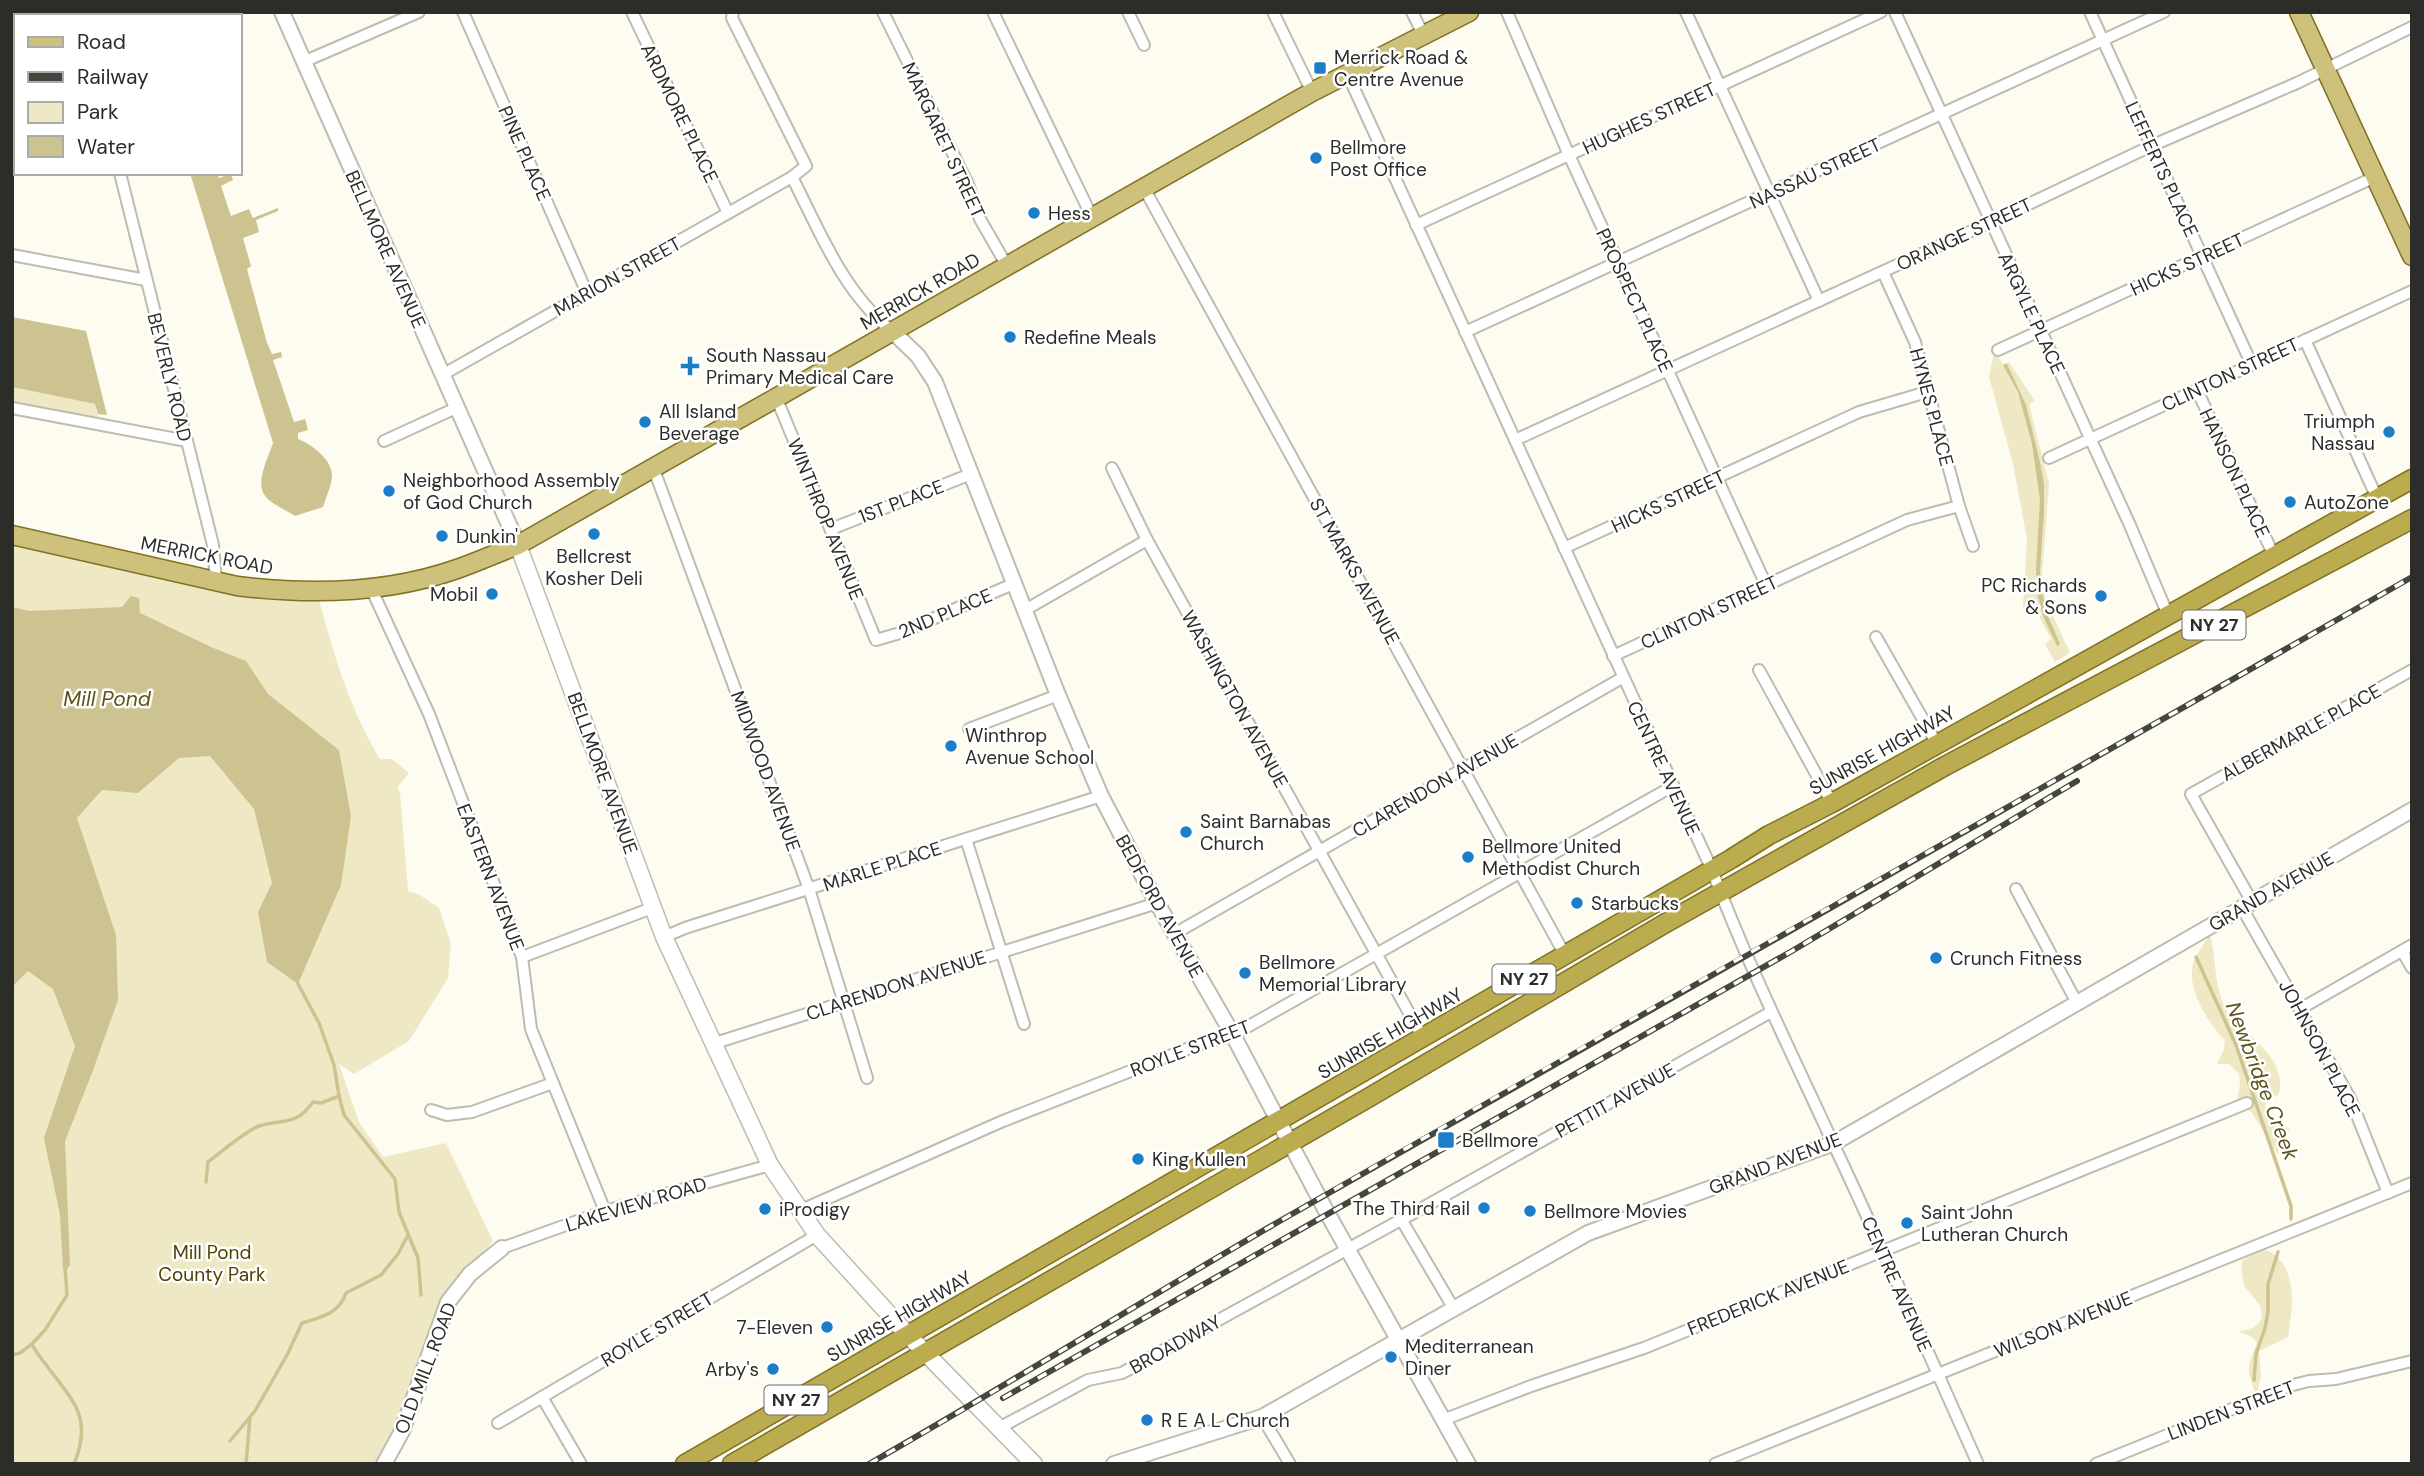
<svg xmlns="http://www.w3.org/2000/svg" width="2424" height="1476" viewBox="0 0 2424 1476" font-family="'DM Sans',sans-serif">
<rect width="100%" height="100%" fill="#fefcf0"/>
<!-- green -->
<g fill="#efe8c4">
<path d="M1995,348L2002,364L2009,362L2035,401L2029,404L2049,484L2042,575L2045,598L2070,653L2055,662L2045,644L2051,639L2034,607H2023L2027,539L2013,464L1989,377Z"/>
<path d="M12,387L95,404L100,423L12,406Z"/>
<path d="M12,541L269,597L319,600C335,658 349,707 380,759H392L409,773L397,788L400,793L408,891L420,895L439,908L451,944L448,978L409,1041L354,1074L339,1064L359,1122L383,1157L446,1143L493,1241L442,1301L396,1426L375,1464H12Z"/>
<path d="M2210,934C2217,963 2213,992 2232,1019C2236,1025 2243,1028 2248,1033C2266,1050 2285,1068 2279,1094L2266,1103L2265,1108L2275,1120L2290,1129L2279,1145L2278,1155L2252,1113L2247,1107L2236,1104L2240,1086L2239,1074L2229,1064H2217L2224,1049L2225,1040C2209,1025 2186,988 2193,964C2196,954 2205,943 2210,934Z"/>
<path d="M2261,1249C2292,1254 2295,1297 2290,1321C2289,1327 2290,1331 2288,1337L2259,1351L2261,1377L2256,1396L2249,1374V1364L2257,1342L2252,1337L2238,1331C2245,1331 2253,1329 2258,1324C2271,1309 2249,1296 2244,1284C2242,1276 2241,1269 2242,1261L2251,1254Z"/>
</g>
<!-- water -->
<g fill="#cdc391">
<path d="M102,12H170L171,16H107Z"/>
<path d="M190,173H217L219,178L231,174L233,180L221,186L231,216L249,209L253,218L278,208V211L256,220L259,232L243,238L251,266L247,269L267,343L272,354L281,352L282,357L273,360L294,422L305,419L308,430L298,433V439C312,445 331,458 332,475C332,485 326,497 323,507L295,516C286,510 273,505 266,497C254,484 268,458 273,443Z"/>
<path d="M12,317L86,331L107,415L98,414L95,404L12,387Z"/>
<path d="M2007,364L2026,405L2040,462L2044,484V512L2040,571L2041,587L2047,614L2060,644L2057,646L2043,616L2037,593L2036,569L2040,500L2032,444L2018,392L2003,365Z"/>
<path d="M131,596L139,598L140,613L211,647L246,661L268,694L339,750L351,816L341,885L298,984L267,962L258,912L272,883L254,809L210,756L179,758L138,793L102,790L77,818L116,935L118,1000L92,1073L65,1141L70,1265L65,1272L63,1269L60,1215L44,1138L75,1046L53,989L28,971L12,987V607L29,611L122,607Z"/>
</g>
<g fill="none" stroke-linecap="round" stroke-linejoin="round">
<!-- stream -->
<g stroke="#cdc391" stroke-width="3.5">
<path d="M2196,957L2236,1045L2291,1206V1219"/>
<path d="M339,1096L344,1115L395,1179L399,1212L418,1258L421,1295"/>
<path d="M206,1182L208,1162C220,1153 247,1130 259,1126C285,1118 295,1127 313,1102L321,1103L339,1096L334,1065L319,1023L298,984L297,979"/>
<path d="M65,1268L67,1295L45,1330L32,1344C36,1353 41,1358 47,1366C74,1402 93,1418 74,1464"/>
<path d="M12,1355L20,1353L32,1344"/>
<path d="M2254,1380L2256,1354L2265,1328L2268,1312V1284L2278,1252"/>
<path d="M230,1441L255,1411L287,1355L302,1323C321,1317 339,1314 346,1293L381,1275L398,1254L408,1235"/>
<path d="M246,1464L250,1417"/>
</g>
<!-- minor casing -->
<g stroke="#bebcb1" stroke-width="14">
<g id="minor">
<path d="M463,12L587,293"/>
<path d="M632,12L728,213"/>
<path d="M883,12L968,184L980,219L1007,266"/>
<path d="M993,12L1092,217"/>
<path d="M1128,12L1144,45"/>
<path d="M1273,12L1312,92"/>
<path d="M1412,12L1423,34"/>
<path d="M1507,12L1569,155L1766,585"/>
<path d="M1686,12L1819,301"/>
<path d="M1895,12L2129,523L2168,615"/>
<path d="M2090,12L2252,365"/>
<path d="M12,17L16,20"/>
<path d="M303,62L419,12"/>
<path d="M1347,73L1712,870C1747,963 1791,1052 1833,1143C1883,1249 1930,1357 1978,1464"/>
<path d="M120,173L213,545L216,581"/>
<path d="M792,177C820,232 843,292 892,331"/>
<path d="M1144,188L1565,955"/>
<path d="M1416,225L1881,12"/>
<path d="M12,255L146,280"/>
<path d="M1883,272L1915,342L1959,506L1973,546"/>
<path d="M1465,332L2164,12"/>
<path d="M2305,340L2377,498"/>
<path d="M1998,350L2375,177"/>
<path d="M442,375L792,177L806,166L732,18L733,12"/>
<path d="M2197,390L2274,556"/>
<path d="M776,397L876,640L900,633L1013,584"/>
<path d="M12,408L187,441"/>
<path d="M1515,440L1991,222L2151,146L2297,83L2412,27"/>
<path d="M384,441L456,408"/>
<path d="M2049,458L2412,291"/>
<path d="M653,467L809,889L867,1078"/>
<path d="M1112,468L1147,540L1423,1038"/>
<path d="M831,529L971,474"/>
<path d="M1564,548L1859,412L1927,392"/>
<path d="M371,588L429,714L522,957L531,1029L605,1211"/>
<path d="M1025,610L1147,540"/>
<path d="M1876,637L1937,744"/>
<path d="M1613,656L1907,520L1959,506"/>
<path d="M1759,670L1832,803"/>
<path d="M969,729L1058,695"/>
<path d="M966,839L1024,1024"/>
<path d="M2016,889L2077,1003"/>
<path d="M2252,902L2191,794L2412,670"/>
<path d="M2242,908L2350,1098L2388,1193"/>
<path d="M1174,934L1622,678"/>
<path d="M664,937L685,928L1101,796"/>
<path d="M2402,951L2412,968"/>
<path d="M522,957L652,908"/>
<path d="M2300,1009L2412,945"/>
<path d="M715,1043L1157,903"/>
<path d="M431,1110L447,1115L472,1112L553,1083"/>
<path d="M799,1211L1003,1121L1197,1045L1233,1035L1673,786"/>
<path d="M1401,1219L1454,1309"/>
<path d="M502,1248L605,1211L770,1165"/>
<path d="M542,1397L581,1464"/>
<path d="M1262,1417L1290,1464"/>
<path d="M1443,1420L1531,1386L1644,1348L2247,1103"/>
<path d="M498,1423L817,1235"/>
<path d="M999,1428L1088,1380L1122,1373L1417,1211L1771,1012"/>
<path d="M1715,1464L2412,1183"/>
<path d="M2096,1464L2289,1386L2309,1381L2336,1379L2412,1361"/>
</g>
</g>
<!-- tertiary casing -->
<g stroke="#bebcb1" stroke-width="18">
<g id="tertiary">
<path d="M282,12L518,545"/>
<path d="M892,331L918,356L935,382L1058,695L1101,796L1157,903L1233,1035L1325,1209L1468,1464"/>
<path d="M384,1464L402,1431L448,1302L470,1274L502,1248"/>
<path d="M1114,1464L1262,1417L1588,1233L1834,1143L2412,810"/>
</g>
</g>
<!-- secondary casing -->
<g stroke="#bebcb1" stroke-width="19">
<path id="secondary" d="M518,545L664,937L770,1165L817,1235L908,1335L1034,1464"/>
</g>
<!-- primary casing -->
<g stroke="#7f7225" stroke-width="21">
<g id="primary">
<path d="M2299,12L2412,256"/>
<path d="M12,535L237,586C310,595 386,594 457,569C477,562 497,553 518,545L1312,92L1469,12"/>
</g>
</g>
<!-- trunk casing -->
<g stroke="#7f7225" stroke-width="21">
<g id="trunk">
<path d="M685,1464L1731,859L1769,835L1832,803L2412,479"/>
<path d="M732,1464L1368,1098L1664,924L1945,766L2412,519"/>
</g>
</g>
<!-- minor -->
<use href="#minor" stroke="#fff" stroke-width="10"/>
<!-- tertiary -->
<use href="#tertiary" stroke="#fff" stroke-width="14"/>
<!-- secondary -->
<use href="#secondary" stroke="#fff" stroke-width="16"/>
<!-- primary -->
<use href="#primary" stroke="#cdc17c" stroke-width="18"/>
<!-- trunk -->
<use href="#trunk" stroke="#bcac50" stroke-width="18"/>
<!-- rail casing -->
<g stroke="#464641" stroke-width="6">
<g id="rail">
<path d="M1003,1398L1792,951L2077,781"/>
<path d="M869,1464C1009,1384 1145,1299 1285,1218C1659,1002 2037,792 2412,577"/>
</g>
</g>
<!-- rail -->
<use href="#rail" stroke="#fff" stroke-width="3.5" stroke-dasharray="10" stroke-linecap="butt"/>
</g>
<!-- markers -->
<g fill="#1c7ec9" stroke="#fff" stroke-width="2.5">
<rect x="1313" y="61" width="14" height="14" rx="3.5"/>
<circle cx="1316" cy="158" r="7"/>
<circle cx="1034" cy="213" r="7"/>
<circle cx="1010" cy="337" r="7"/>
<path d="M686.5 355.5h7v7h7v7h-7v7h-7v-7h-7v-7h7z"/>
<circle cx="645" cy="422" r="7"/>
<circle cx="2389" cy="432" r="7"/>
<circle cx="389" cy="491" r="7"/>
<circle cx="2290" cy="502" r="7"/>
<circle cx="594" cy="534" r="7"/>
<circle cx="442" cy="536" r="7"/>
<circle cx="492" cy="594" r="7"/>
<circle cx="2101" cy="596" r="7"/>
<circle cx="951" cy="746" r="7"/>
<circle cx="1186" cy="832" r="7"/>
<circle cx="1468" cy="857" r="7"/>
<circle cx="1577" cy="903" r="7"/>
<circle cx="1936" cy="958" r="7"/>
<circle cx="1245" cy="973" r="7"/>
<rect x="1437" y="1131" width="18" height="18" rx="3.5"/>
<circle cx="1138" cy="1159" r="7"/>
<circle cx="1484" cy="1208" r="7"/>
<circle cx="765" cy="1209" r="7"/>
<circle cx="1530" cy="1211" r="7"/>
<circle cx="1907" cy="1223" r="7"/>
<circle cx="827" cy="1327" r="7"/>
<circle cx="1391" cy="1357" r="7"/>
<circle cx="773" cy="1369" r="7"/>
<circle cx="1147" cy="1420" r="7"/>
</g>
<g text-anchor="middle" stroke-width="5" stroke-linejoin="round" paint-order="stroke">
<!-- shield labels -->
<g fill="#fff" stroke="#6b6b68" stroke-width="2">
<rect x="2182.5" y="610.5" width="63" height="29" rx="5"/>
<rect x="1492.5" y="964.5" width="63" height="29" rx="5"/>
<rect x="764.5" y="1385.5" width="63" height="29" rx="5"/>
</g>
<g font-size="18" font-weight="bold" fill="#2c2c28">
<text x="2214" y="631">NY 27</text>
<text x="1524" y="985">NY 27</text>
<text x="796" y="1406">NY 27</text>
</g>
<!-- poi labels -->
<g font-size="19" fill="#2c2c28" stroke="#fff" text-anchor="start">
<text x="1334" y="64">Merrick Road &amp;<tspan x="1334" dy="22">Centre Avenue</tspan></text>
<text x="1330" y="154">Bellmore<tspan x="1330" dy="22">Post Office</tspan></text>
<text x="1048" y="220">Hess</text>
<text x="1024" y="344">Redefine Meals</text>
<text x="706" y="362">South Nassau<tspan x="706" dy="22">Primary Medical Care</tspan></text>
<text x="659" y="418">All Island<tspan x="659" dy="22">Beverage</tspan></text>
<text x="2375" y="428" text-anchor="end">Triumph<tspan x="2375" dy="22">Nassau</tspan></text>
<text x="403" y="487">Neighborhood Assembly<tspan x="403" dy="22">of God Church</tspan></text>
<text x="2304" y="509">AutoZone</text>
<text x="456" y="543">Dunkin'</text>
<text x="594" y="563" text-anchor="middle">Bellcrest<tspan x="594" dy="22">Kosher Deli</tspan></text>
<text x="2087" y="592" text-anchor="end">PC Richards<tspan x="2087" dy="22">&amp; Sons</tspan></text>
<text x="478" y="601" text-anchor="end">Mobil</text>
<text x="965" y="742">Winthrop<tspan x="965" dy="22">Avenue School</tspan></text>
<text x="1200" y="828">Saint Barnabas<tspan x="1200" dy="22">Church</tspan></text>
<text x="1482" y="853">Bellmore United<tspan x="1482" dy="22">Methodist Church</tspan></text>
<text x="1591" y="910">Starbucks</text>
<text x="1950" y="965">Crunch Fitness</text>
<text x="1259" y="969">Bellmore<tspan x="1259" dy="22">Memorial Library</tspan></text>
<text x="1462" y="1147">Bellmore</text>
<text x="1152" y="1166">King Kullen</text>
<text x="1470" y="1215" text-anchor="end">The Third Rail</text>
<text x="779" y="1216">iProdigy</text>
<text x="1544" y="1218">Bellmore Movies</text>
<text x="1921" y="1219">Saint John<tspan x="1921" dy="22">Lutheran Church</tspan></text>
<text x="813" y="1334" text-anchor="end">7-Eleven</text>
<text x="1405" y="1353">Mediterranean<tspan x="1405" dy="22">Diner</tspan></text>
<text x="759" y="1376" text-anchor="end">Arby's</text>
<text x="1161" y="1427">R E A L Church</text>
</g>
<!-- street labels -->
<g font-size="19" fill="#2c2c28" stroke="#fff">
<text transform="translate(680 113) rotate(64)" y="7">ARDMORE PLACE</text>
<text transform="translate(1649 118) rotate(-25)" y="7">HUGHES STREET</text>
<text transform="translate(944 140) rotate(65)" y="7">MARGARET STREET</text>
<text transform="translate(525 153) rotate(66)" y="7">PINE PLACE</text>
<text transform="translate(2162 169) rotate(65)" y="7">LEFFERTS PLACE</text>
<text transform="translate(1815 173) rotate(-25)" y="7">NASSAU STREET</text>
<text transform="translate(1964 234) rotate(-25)" y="7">ORANGE STREET</text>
<text transform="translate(386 249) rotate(66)" y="7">BELLMORE AVENUE</text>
<text transform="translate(2187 264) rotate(-25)" y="7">HICKS STREET</text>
<text transform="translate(617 276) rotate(-29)" y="7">MARION STREET</text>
<text transform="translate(920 291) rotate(-30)" y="7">MERRICK ROAD</text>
<text transform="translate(1635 300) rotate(65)" y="7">PROSPECT PLACE</text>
<text transform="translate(2032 313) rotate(65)" y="7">ARGYLE PLACE</text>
<text transform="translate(2230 374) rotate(-25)" y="7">CLINTON STREET</text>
<text transform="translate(170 377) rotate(76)" y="7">BEVERLY ROAD</text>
<text transform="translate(1932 407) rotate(75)" y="7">HYNES PLACE</text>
<text transform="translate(2235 473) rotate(65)" y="7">HANSON PLACE</text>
<text transform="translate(901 501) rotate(-21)" y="7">1ST PLACE</text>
<text transform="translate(1668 501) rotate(-25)" y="7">HICKS STREET</text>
<text transform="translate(826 519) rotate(68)" y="7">WINTHROP AVENUE</text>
<text transform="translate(207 555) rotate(11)" y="7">MERRICK ROAD</text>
<text transform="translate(1355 571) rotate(61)" y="7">ST MARKS AVENUE</text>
<text transform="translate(1709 612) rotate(-25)" y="7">CLINTON STREET</text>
<text transform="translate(945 613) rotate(-23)" y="7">2ND PLACE</text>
<text transform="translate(1235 699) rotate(61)" y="7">WASHINGTON AVENUE</text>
<text transform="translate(2301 732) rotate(-29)" y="7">ALBERMARLE PLACE</text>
<text transform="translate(1882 750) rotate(-29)" y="7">SUNRISE HIGHWAY</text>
<text transform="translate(1664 768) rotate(65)" y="7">CENTRE AVENUE</text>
<text transform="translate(766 771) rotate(70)" y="7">MIDWOOD AVENUE</text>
<text transform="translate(603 773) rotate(70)" y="7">BELLMORE AVENUE</text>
<text transform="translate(1435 785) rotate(-30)" y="7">CLARENDON AVENUE</text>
<text transform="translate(882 866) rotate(-18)" y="7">MARLE PLACE</text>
<text transform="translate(491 877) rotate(69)" y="7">EASTERN AVENUE</text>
<text transform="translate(2271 891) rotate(-30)" y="7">GRAND AVENUE</text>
<text transform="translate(1160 906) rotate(61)" y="7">BEDFORD AVENUE</text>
<text transform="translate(896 985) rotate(-18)" y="7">CLARENDON AVENUE</text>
<text transform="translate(1390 1033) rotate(-30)" y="7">SUNRISE HIGHWAY</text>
<text transform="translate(1190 1048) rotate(-21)" y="7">ROYLE STREET</text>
<text transform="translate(2320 1048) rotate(62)" y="7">JOHNSON PLACE</text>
<text transform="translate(1615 1100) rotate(-29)" y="7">PETTIT AVENUE</text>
<text transform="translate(1775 1163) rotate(-21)" y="7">GRAND AVENUE</text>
<text transform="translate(636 1204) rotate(-17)" y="7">LAKEVIEW ROAD</text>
<text transform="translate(1897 1284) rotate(66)" y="7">CENTRE AVENUE</text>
<text transform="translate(1768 1297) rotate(-22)" y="7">FREDERICK AVENUE</text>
<text transform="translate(899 1316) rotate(-30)" y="7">SUNRISE HIGHWAY</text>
<text transform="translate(2063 1324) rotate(-22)" y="7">WILSON AVENUE</text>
<text transform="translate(657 1329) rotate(-31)" y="7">ROYLE STREET</text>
<text transform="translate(1175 1344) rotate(-29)" y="7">BROADWAY</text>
<text transform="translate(425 1368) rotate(-69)" y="7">OLD MILL ROAD</text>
<text transform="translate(2231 1410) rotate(-21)" y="7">LINDEN STREET</text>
</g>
<!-- park labels -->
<g font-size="19" fill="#4d4201" stroke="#fff">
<text x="212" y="1259">Mill Pond<tspan x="212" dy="22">County Park</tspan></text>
</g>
<!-- water labels -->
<g font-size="21" font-style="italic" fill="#5e5319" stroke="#fff">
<text x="107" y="706">Mill Pond</text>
<text transform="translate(2262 1081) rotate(69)" y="7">Newbridge Creek</text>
</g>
</g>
<!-- border -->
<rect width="2424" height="1476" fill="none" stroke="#2c2c28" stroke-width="28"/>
<!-- legend -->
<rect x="14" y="14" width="228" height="161" fill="#ffffff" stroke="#ababa9" stroke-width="2"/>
<rect x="28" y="37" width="35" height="10" fill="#cdc17c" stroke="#ababa9" stroke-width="2"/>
<text x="77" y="49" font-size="21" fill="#2c2c28">Road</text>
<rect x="28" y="72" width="35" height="10" fill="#464641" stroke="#ababa9" stroke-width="2"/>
<text x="77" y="84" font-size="21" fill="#2c2c28">Railway</text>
<rect x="28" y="102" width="35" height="21" fill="#efe8c4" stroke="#ababa9" stroke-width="2"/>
<text x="77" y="119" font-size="21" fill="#2c2c28">Park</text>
<rect x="28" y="136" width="35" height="21" fill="#cdc391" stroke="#ababa9" stroke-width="2"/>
<text x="77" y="154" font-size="21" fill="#2c2c28">Water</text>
</svg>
